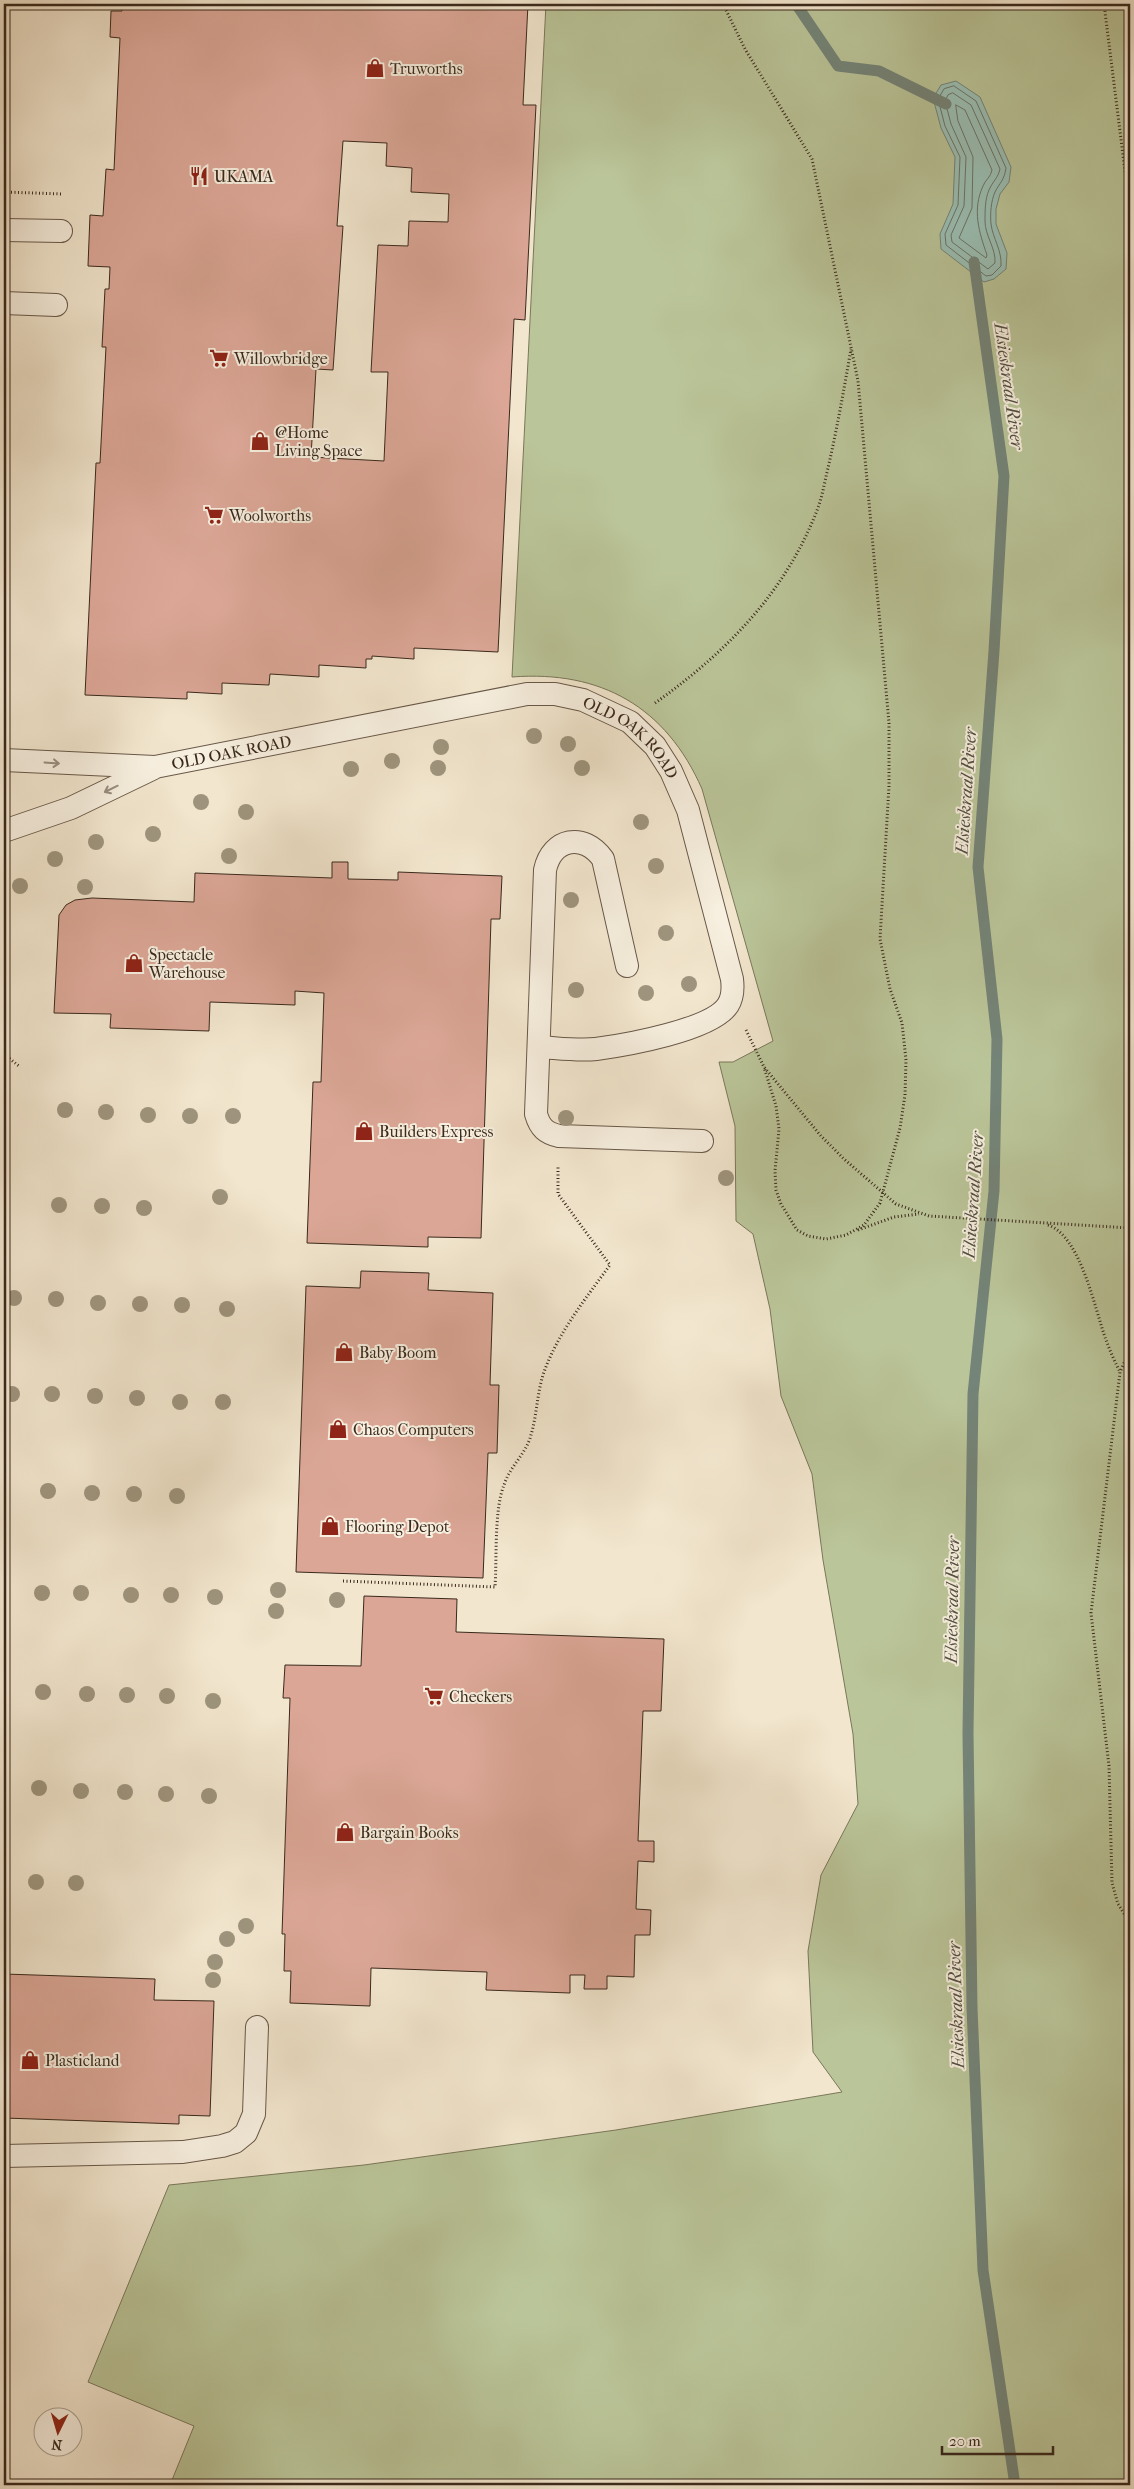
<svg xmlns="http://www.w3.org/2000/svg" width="1134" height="2489" viewBox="0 0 1134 2489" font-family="'IM FELL French Canon',serif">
<rect width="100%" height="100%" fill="#f2e6ce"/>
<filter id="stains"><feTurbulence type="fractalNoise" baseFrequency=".004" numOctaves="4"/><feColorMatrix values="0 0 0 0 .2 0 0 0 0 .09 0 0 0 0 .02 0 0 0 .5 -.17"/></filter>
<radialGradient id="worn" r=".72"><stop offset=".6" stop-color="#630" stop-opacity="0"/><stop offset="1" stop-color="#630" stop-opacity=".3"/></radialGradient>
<!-- green -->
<path fill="#bac599" stroke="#7a775a" d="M546,4H1130V2485H170L194,2426L88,2382L169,2185L364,2165L616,2130L842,2092L813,2052L808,1951L821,1875L858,1804L853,1734L823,1560L812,1474L781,1396L770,1309L753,1234L736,1221L735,1126L719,1062H733L773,1041L702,789C666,707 601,670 512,677Z"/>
<!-- water -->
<path fill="#9bc0b5" stroke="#748478" d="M956,81L980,97L1011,167L1009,182L1000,194L996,209V224L1007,253L1006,269L994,279L984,282L941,249L940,234L953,204L955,157L941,128L933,98L941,85Z"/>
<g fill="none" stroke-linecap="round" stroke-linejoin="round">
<!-- shore -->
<g stroke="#6a7468" stroke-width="1">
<path d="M954,86L976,101L1006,168C1004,181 1000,182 995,192C991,201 990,214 991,224C993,239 1002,250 1001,266L992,275L986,276L946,245L945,234L958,205L960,157L945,126L938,99L944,89Z"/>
<path d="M953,93L971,105L1000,169C998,178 993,181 989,190C985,199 985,211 985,221C985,236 996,248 995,263L988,269L952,242L951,235L964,206L966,157L951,124L945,101L948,95Z"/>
<path d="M956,105L965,110L992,170C991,177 985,180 983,186C972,210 979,232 987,255L986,258L959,238L972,208L973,157L958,121Z"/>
</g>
<!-- stream -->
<g stroke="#748478" stroke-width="11">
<path d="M796,4L838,66L879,71L946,104"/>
<path d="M974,262L1004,476L994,651L978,867L997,1039L994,1191L973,1394L968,1733L972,2008L983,2270L1015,2485"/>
</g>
</g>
<!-- building -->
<g fill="#dba696" stroke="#3a291c" fill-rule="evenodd">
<path d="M122,4H528L523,105H536L525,320L514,319L498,652L414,648V659L372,656V659H366V668L319,665V677L270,674L269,685L222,683V694L187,692V699L85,695L96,463H100L106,347H102L105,289H109L110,267L88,266L90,215L103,216L106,169L114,170L120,38L110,37L111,11H122ZM343,141L387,143L386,166L412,168L411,192L449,194L448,222L409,221L408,246L378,245L371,372H388L384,461L311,457L316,369L333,370L343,226H337Z"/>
<path d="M332,862H348V879L398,880V872L502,876L500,919H491L481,1238L428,1237V1247L307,1243L313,1082H321L324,993L295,991V1005L210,1002L209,1031L110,1028L111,1014L54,1013L59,915L66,905L75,900L92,898L194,902L195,873L332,878Z"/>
<path d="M361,1271L429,1273L428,1290L493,1293L490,1385H499L497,1453H488L483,1578L296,1572L306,1286L360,1288Z"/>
<path d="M364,1596L457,1599L456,1632L664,1639L661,1711H643L638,1841H654V1862L638,1861L636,1909L651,1910L650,1935H635L634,1977L607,1976V1989H584L585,1975H570V1993L486,1990L487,1972L371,1968L370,2006L290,2003L291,1971H284L285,1934H282L290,1698H283L285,1665L361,1666Z"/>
<path d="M4,1974L155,1979L154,2000L214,2001L210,2116L179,2115V2124L4,2118Z"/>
</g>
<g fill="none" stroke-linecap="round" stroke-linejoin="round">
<!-- service casing -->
<g stroke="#685848" stroke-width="24">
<g id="service">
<path d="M4,230L61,231"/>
<path d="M4,303L56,305"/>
<path id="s1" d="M4,760L155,767L527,694H555L583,700L630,722L655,746L671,771L688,810L732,979C733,987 733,997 728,1005C712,1030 626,1045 596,1049C578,1051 557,1048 539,1047"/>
<path d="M4,831L71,808L152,769"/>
<path d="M627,966L603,859C584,832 552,838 545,870L536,1114C540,1128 546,1133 559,1136L702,1141"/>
<path d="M4,2156L183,2152L222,2146L235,2142L246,2133L254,2114L257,2027"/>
</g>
</g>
<!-- path -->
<g stroke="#3a291c" stroke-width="3" stroke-dasharray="1 2.5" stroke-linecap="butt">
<path d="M723,4L745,49L812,159L858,381L889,723V786L880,939L890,989L902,1023L906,1060L905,1095L900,1128L880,1203L864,1225L846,1235L826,1239L808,1236L797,1230L781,1204L776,1190L775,1171L779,1129L776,1106L764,1067"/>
<path d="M1104,4L1130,211"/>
<path d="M4,192L63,194"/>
<path d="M655,703C727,652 788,590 819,505C823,493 825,480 828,468C837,429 844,389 851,349"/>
<path d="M746,1030L764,1067L821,1136L844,1159L896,1204L929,1216L1130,1228"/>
<path d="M4,1054L20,1067"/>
<path d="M1048,1225C1081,1236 1095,1310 1106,1340C1110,1351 1115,1362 1120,1372"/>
<path d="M858,1230L894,1217L919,1214"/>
<path d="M1130,1350L1120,1372L1091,1613L1109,1766L1112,1883L1118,1904L1130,1923"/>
<path d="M343,1581L495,1587C497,1558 494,1510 504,1485C510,1466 526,1454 531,1435C537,1415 537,1392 544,1372C558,1333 586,1298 610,1265L558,1194V1165"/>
</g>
<!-- service -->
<use href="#service" stroke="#f7efdf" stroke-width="22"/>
</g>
<!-- trees -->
<g fill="#9e947d">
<circle cx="534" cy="736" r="8"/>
<circle cx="568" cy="744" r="8"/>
<circle cx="441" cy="747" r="8"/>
<circle cx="392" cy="761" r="8"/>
<circle cx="438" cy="768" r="8"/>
<circle cx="582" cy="768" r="8"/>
<circle cx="351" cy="769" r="8"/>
<circle cx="201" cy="802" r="8"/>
<circle cx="246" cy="812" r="8"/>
<circle cx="641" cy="822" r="8"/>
<circle cx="153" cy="834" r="8"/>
<circle cx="96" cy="842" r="8"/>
<circle cx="229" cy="856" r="8"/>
<circle cx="55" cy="859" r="8"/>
<circle cx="656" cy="866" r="8"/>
<circle cx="20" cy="886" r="8"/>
<circle cx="85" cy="887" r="8"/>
<circle cx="571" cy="900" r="8"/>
<circle cx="666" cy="933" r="8"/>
<circle cx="689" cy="984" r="8"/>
<circle cx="576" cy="990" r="8"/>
<circle cx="646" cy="993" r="8"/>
<circle cx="65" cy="1110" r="8"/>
<circle cx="106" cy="1112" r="8"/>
<circle cx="148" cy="1115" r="8"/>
<circle cx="190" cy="1116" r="8"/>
<circle cx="233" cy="1116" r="8"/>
<circle cx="566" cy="1118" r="8"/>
<circle cx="726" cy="1178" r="8"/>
<circle cx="220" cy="1197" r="8"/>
<circle cx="59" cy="1205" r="8"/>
<circle cx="102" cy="1206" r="8"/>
<circle cx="144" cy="1208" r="8"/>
<circle cx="14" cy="1298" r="8"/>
<circle cx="56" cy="1299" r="8"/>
<circle cx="98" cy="1303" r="8"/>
<circle cx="140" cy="1304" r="8"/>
<circle cx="182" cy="1305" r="8"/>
<circle cx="227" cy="1309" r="8"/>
<circle cx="12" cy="1394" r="8"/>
<circle cx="52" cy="1394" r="8"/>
<circle cx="95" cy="1396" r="8"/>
<circle cx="137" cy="1398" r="8"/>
<circle cx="180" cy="1402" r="8"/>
<circle cx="223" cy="1402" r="8"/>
<circle cx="48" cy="1491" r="8"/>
<circle cx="92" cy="1493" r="8"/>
<circle cx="134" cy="1494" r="8"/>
<circle cx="177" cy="1496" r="8"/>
<circle cx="278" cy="1590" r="8"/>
<circle cx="42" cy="1593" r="8"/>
<circle cx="81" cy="1593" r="8"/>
<circle cx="131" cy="1595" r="8"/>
<circle cx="171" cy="1595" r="8"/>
<circle cx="215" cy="1597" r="8"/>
<circle cx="337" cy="1600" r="8"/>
<circle cx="276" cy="1611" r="8"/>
<circle cx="43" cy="1692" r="8"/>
<circle cx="87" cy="1694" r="8"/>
<circle cx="127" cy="1695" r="8"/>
<circle cx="167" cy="1696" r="8"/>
<circle cx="213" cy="1701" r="8"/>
<circle cx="39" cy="1788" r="8"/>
<circle cx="81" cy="1791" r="8"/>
<circle cx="125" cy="1792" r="8"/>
<circle cx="166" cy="1794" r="8"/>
<circle cx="209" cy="1796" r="8"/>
<circle cx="36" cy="1882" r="8"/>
<circle cx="76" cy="1883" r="8"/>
<circle cx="246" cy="1926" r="8"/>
<circle cx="227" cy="1939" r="8"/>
<circle cx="215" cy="1962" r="8"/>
<circle cx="213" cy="1980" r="8"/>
</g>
<!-- one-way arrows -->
<defs><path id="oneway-shaft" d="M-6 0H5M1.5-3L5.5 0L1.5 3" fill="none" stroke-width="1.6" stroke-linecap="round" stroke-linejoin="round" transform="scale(1.25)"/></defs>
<g stroke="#988c7e">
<use href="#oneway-shaft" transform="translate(52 763) rotate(4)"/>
<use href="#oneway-shaft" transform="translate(111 789) rotate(154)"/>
</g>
<!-- icons -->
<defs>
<g id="shop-bare" transform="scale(1.5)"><path d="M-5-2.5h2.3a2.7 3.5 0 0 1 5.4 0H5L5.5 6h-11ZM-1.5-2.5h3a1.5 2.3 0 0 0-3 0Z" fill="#8f2418" stroke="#f7efdf" stroke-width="2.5" paint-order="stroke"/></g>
<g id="restaurant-bare" transform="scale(1.5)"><path d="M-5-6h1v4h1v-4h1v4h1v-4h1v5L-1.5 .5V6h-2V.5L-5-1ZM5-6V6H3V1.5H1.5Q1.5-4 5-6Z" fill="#8f2418" stroke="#f7efdf" stroke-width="2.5" paint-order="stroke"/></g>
<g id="supermarket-bare" transform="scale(1.5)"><path d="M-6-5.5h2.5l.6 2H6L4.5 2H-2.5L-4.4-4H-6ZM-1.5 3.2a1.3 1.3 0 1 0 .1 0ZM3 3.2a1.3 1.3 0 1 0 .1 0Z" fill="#8f2418" stroke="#f7efdf" stroke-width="2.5" paint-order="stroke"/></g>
</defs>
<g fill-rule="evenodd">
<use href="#shop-bare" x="375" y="68"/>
<use href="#restaurant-bare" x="199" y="176"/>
<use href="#supermarket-bare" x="219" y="358"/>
<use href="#shop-bare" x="260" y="441"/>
<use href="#supermarket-bare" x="214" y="515"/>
<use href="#shop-bare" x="134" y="963"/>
<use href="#shop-bare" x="364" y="1131"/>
<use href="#shop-bare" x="344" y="1352"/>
<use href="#shop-bare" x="338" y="1429"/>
<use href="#shop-bare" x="330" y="1526"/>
<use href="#supermarket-bare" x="434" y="1696"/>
<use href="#shop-bare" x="345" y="1832"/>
<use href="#shop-bare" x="30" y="2060"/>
</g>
<g text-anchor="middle" stroke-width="4" stroke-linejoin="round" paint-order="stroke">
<!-- poi labels -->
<g font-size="16" fill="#3a291c" stroke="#f7efdf" text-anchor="start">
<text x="390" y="74">Truworths</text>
<text x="214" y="182">UKAMA</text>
<text x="234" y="364">Willowbridge</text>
<text x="275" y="438">@Home<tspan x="275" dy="18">Living Space</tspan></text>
<text x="229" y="521">Woolworths</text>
<text x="149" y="960">Spectacle<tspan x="149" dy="18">Warehouse</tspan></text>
<text x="379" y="1137">Builders Express</text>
<text x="359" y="1358">Baby Boom</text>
<text x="353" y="1435">Chaos Computers</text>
<text x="345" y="1532">Flooring Depot</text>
<text x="449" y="1702">Checkers</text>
<text x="360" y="1838">Bargain Books</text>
<text x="45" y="2066">Plasticland</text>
</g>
<!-- street labels -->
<g font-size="16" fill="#3a291c" stroke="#f7efdf">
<text dy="6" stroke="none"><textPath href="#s1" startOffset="649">OLD OAK ROAD</textPath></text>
<text dy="6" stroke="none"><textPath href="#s1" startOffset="229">OLD OAK ROAD</textPath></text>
</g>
<!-- water labels -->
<g font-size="18" font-style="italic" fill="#524f42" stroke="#f7efdf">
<text transform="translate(1009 386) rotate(82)" y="6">Elsieskraal River</text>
<text transform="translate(966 791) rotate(-86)" y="6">Elsieskraal River</text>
<text transform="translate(973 1195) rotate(-86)" y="6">Elsieskraal River</text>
<text transform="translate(952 1600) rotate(-89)" y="6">Elsieskraal River</text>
<text transform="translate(956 2005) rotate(-92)" y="6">Elsieskraal River</text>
</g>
</g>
<!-- margin -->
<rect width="1134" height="2489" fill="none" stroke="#f2e6ce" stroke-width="20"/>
<rect x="5" y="5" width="1124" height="2479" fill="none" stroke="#3a291c" stroke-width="2.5"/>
<rect x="10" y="10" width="1114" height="2469" fill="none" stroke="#3a291c"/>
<!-- north arrow -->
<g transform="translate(58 2432) rotate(185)"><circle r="24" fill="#f7efdf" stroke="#aba091"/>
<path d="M0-4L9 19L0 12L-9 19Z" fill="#8f2418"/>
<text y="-8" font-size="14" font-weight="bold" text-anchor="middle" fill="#3a291c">N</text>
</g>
<!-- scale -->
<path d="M942 2446v8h111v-8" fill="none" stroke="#3a291c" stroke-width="2.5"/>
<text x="949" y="2446" font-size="15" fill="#3a291c" stroke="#f7efdf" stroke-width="4" paint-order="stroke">20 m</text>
<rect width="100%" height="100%" filter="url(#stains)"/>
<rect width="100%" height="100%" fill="url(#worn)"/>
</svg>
